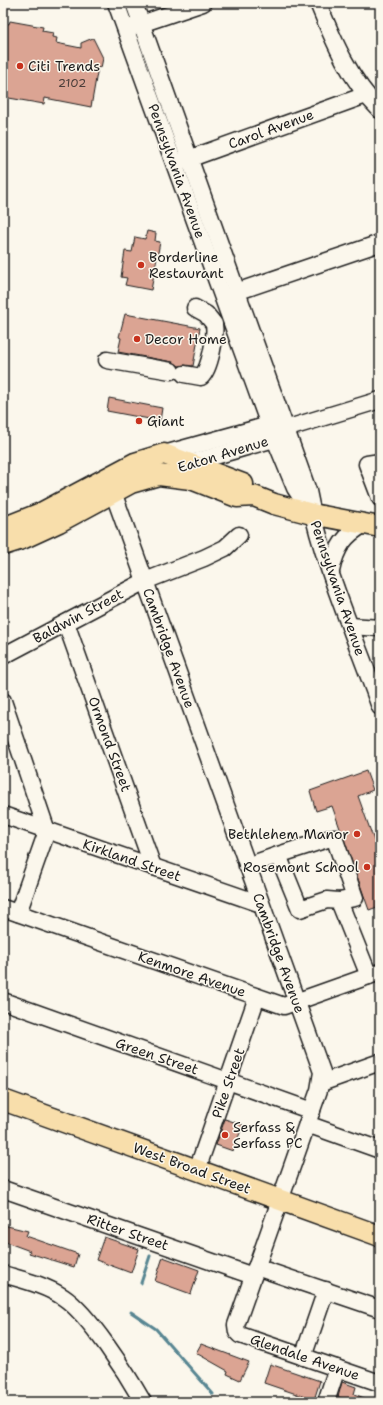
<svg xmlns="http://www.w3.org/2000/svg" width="383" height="1405" viewBox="0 0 383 1405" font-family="'Shantell Sans',sans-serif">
<rect width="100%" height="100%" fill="#fbf7ec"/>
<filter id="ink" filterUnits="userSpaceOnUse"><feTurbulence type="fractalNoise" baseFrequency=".025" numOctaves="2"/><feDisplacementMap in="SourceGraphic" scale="8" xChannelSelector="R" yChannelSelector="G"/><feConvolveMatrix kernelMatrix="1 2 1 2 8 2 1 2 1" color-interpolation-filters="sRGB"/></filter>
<g filter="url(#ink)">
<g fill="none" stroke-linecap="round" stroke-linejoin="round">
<!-- stream -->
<g stroke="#588692" stroke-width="3">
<path d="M141,1283L150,1256"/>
<path d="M131,1312L156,1329L213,1394"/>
</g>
</g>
<!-- building -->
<g fill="#dba493" stroke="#1c1c1c">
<path d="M10,21L43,27L42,31L53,33L52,37L57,38L56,43L81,48V43L93,38L103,58L101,68L98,67L91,107L45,98L44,104L3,97V23L9,24Z"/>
<path d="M147,231L156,233L155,241L160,242L151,290L125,285L127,278L121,277L125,251L132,252L135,237L145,239Z"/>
<path d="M125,314L200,328L193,366L185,365L179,366L173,362L118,352L121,338L119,337Z"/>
<path d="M109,398L162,408L160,421L107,411Z"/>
<path d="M366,771L373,790L358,796L380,857V906L369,910L332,806L316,811L310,791Z"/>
<path d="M225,1119L243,1125L233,1151L216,1145Z"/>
<path d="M3,1225L28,1231L26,1236L78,1254L74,1267L29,1253L30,1251L3,1241Z"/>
<path d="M104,1237L139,1249L131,1273L96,1260Z"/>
<path d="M163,1257L199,1270L191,1294L155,1281Z"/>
<path d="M201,1344L249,1362L240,1380L227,1374L228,1371L196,1353Z"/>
<path d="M270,1364L320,1381L314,1400L264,1383Z"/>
<path d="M342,1382L356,1387L354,1394L374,1402H352L338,1397Z"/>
</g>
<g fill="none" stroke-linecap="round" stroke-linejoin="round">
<!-- minor casing -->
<g stroke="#1c1c1c" stroke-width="19">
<g id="minor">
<path d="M116,3L269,425L295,488L308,508"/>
<path d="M134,3L308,491C322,564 355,636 380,707"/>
<path d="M318,3C334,42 350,80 380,110"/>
<path d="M132,27L203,3"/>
<path d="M180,162L366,95"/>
<path d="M236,292L380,243"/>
<path d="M107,360L171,371"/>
<path d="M184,374L201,377C210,369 216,336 214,324L206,314L195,308"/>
<path d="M164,454L269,425L279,428"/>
<path d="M380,462L367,464L380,498"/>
<path d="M184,465L274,439L285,429L380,400"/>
<path d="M113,492L322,1072L319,1090L236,1325L237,1332L240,1335L380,1383"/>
<path d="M331,571C336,548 344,535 365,524"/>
<path d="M66,623L153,867"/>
<path d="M350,626L380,628"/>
<path d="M3,656L145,581L204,558L225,548L239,535"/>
<path d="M3,701L47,831L18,913"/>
<path d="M3,815L261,904"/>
<path d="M247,866L278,855L300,909L327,900L339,901L355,898L334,837L278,855"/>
<path d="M339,901L369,976"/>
<path d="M3,908L284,1006L380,972"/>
<path d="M3,1001L312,1111"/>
<path d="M321,1083L380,1062"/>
<path d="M307,1124L380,1150"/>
<path d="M197,1170L257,997"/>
<path d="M3,1189L253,1276"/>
<path d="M256,1267L380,1309"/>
<path d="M3,1274C23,1280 45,1285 63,1297C89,1314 127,1374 143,1402"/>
<path d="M303,1357L326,1290"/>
<path d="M326,1402L337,1368"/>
</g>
</g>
<!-- major casing -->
<g stroke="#1c1c1c" stroke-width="23">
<g id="major">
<path d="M3,528L41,513L135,463L164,454L243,484"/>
<path d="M3,545L22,539L59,522L131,483L159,475L191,479L237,497L254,496L274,504L312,514L380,527"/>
<path d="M3,1100L380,1236"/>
</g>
</g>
<!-- minor -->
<use href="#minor" stroke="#fbf7ec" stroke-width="16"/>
<!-- major -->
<use href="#major" stroke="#f8deab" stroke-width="20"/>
</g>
</g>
<!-- markers -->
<g fill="#c8321e" stroke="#fbf7ec" stroke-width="1.5">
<circle cx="20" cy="66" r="4"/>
<circle cx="141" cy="265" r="4"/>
<circle cx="137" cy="339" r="4"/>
<circle cx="139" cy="421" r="4"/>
<circle cx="357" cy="834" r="4"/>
<circle cx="367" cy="867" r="4"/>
<circle cx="225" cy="1135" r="4"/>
</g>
<g text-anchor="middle" stroke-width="3" stroke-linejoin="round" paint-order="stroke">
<!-- number labels -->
<g font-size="12" fill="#4c3e3a">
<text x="72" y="87">2102</text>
</g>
<!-- poi labels -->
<g font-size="14" fill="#1c1c1c" stroke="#fbf7ec" text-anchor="start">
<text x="28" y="71">Citi Trends</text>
<text x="149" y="262">Borderline<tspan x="149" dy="16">Restaurant</tspan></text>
<text x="145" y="344">Decor Home</text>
<text x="147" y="426">Giant</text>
<text x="349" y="839" text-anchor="end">Bethlehem Manor</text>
<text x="359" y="872" text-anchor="end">Rosemont School</text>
<text x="233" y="1132">Serfass &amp;<tspan x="233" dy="16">Serfass PC</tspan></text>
</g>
<!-- street labels -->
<g font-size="14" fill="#1c1c1c" stroke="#fbf7ec">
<text transform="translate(271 129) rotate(-20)" y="5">Carol Avenue</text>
<text transform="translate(177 171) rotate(70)" y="5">Pennsylvania Avenue</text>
<text transform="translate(223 454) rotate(-17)" y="5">Eaton Avenue</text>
<text transform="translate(338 588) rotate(71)" y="5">Pennsylvania Avenue</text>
<text transform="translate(78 616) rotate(-28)" y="5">Baldwin Street</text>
<text transform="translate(169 648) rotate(70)" y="5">Cambridge Avenue</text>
<text transform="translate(110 744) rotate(70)" y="5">Ormond Street</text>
<text transform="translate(132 860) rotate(19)" y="5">Kirkland Street</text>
<text transform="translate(279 953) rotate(70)" y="5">Cambridge Avenue</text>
<text transform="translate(192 974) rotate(19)" y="5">Kenmore Avenue</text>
<text transform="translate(157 1056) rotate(19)" y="5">Green Street</text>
<text transform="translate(228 1083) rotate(-71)" y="5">Pike Street</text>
<text transform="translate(192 1168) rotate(20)" y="5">West Broad Street</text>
<text transform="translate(128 1232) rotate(19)" y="5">Ritter Street</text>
<text transform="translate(305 1357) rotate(19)" y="5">Glendale Avenue</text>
</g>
</g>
<!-- margin -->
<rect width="383" height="1405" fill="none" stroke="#fbf7ec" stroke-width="16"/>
<rect x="8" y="8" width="367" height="1389" fill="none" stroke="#1c1c1c" stroke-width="1.5" filter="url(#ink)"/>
</svg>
